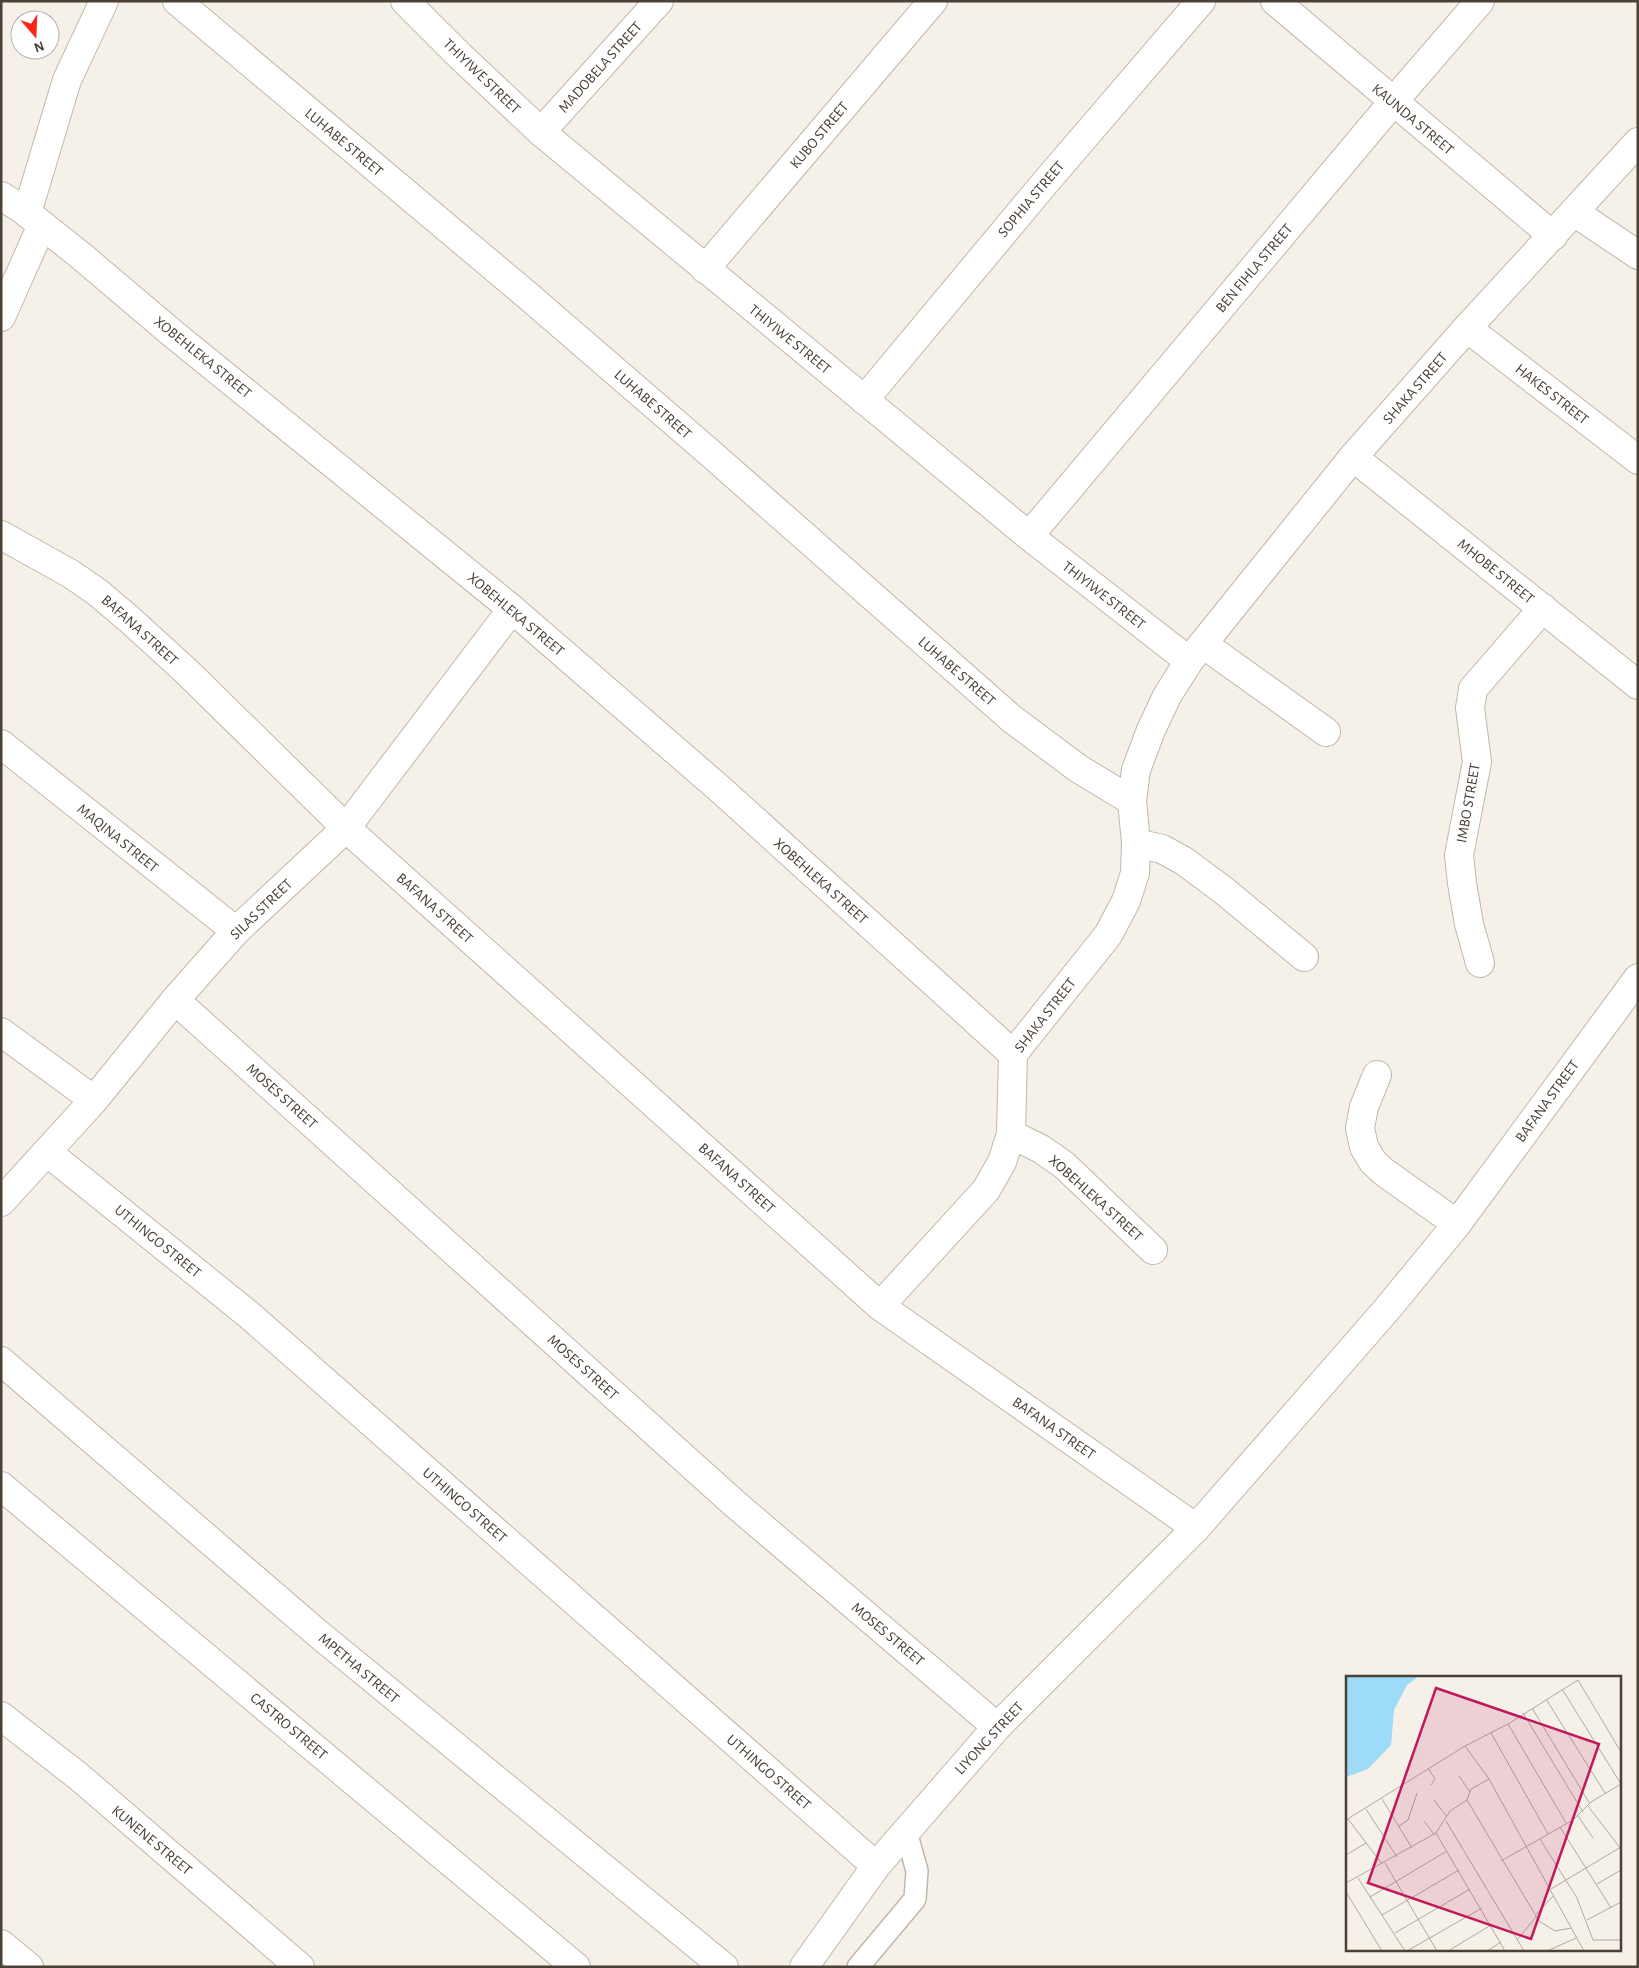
<svg xmlns="http://www.w3.org/2000/svg" width="1639" height="1968" viewBox="0 0 1639 1968" font-family="'Alegreya Sans',sans-serif">
<rect width="100%" height="100%" fill="#f5f0e8"/>
<g fill="none" stroke-linecap="round" stroke-linejoin="round">
<!-- lane casing -->
<g stroke="#c2b7a9" stroke-width="24">
<path id="lane" d="M858,1967L915,1899L917,1871L906,1831"/>
</g>
<!-- street casing -->
<g stroke="#c2b7a9" stroke-width="30">
<g id="street">
<path d="M177,1L527,295L710,453L1012,719L1079,769L1132,801"/>
<path d="M405,1L460,56L541,132L1029,536L1189,661"/>
<path d="M1275,1L1553,236"/>
<path d="M541,132L659,1"/>
<path d="M1,196L22,209L80,255L172,333L512,609L721,790L1013,1054"/>
<path d="M1574,212L1638,255"/>
<path d="M27,213L67,80L104,1"/>
<path d="M705,269L933,1"/>
<path d="M1,317L42,225"/>
<path d="M1467,328L1638,460"/>
<path d="M864,400L1044,184L1201,1"/>
<path d="M1353,457L1638,685"/>
<path d="M1,535L71,574L97,592L129,619L186,671L346,828L880,1306L1196,1528L1388,1308L1457,1224L1638,978"/>
<path d="M1029,536L1393,102L1480,1"/>
<path d="M1203,644L1326,732"/>
<path d="M1,744L236,931"/>
<path d="M1136,843L1162,849L1184,861L1223,890L1304,957"/>
<path d="M1480,963L1469,924L1462,883L1459,855L1477,762L1470,708L1473,689L1543,608"/>
<path d="M175,1000L735,1504L997,1727"/>
<path d="M1,1032L94,1100"/>
<path d="M1377,1075L1364,1107L1360,1128L1364,1147L1373,1162L1384,1172L1457,1224"/>
<path d="M1011,1134L1041,1149L1064,1165L1153,1250"/>
<path d="M47,1152L248,1314L876,1866"/>
<path d="M1,1202L94,1100L175,1000L236,931L346,828L512,609"/>
<path d="M880,1306L986,1190L1002,1162L1011,1134L1013,1054L1108,935L1126,901L1135,873L1136,843L1132,801L1136,770L1151,730L1167,696L1189,661L1353,457L1467,328L1638,142"/>
<path d="M1,1361L316,1632L724,1967"/>
<path d="M1,1486L576,1967"/>
<path d="M1,1716L78,1776L300,1967"/>
<path d="M1,1944L29,1967"/>
<path d="M804,1967L876,1866L997,1727L1196,1528"/>
</g>
</g>
<!-- lane -->
<use href="#lane" stroke="#fff" stroke-width="21"/>
<!-- street -->
<use href="#street" stroke="#fff" stroke-width="28"/>
</g>
<g text-anchor="middle" stroke-width="4" stroke-linejoin="round" paint-order="stroke">
<!-- street labels -->
<g font-size="15" fill="#4a4035" stroke="#fff">
<text transform="translate(600 67) rotate(-48)" y="5">MADOBELA STREET</text>
<text transform="translate(482 76) rotate(44)" y="5">THIYIWE STREET</text>
<text transform="translate(1413 119) rotate(40)" y="5">KAUNDA STREET</text>
<text transform="translate(819 135) rotate(-50)" y="5">KUBO STREET</text>
<text transform="translate(344 142) rotate(40)" y="5">LUHABE STREET</text>
<text transform="translate(1031 199) rotate(-50)" y="5">SOPHIA STREET</text>
<text transform="translate(1254 268) rotate(-50)" y="5">BEN FIHLA STREET</text>
<text transform="translate(790 339) rotate(39)" y="5">THIYIWE STREET</text>
<text transform="translate(203 357) rotate(39)" y="5">XOBEHLEKA STREET</text>
<text transform="translate(1415 388) rotate(-49)" y="5">SHAKA STREET</text>
<text transform="translate(1552 394) rotate(38)" y="5">HAKES STREET</text>
<text transform="translate(653 404) rotate(41)" y="5">LUHABE STREET</text>
<text transform="translate(1496 571) rotate(39)" y="5">MHOBE STREET</text>
<text transform="translate(1104 595) rotate(38)" y="5">THIYIWE STREET</text>
<text transform="translate(516 614) rotate(40)" y="5">XOBEHLEKA STREET</text>
<text transform="translate(140 630) rotate(42)" y="5">BAFANA STREET</text>
<text transform="translate(957 671) rotate(41)" y="5">LUHABE STREET</text>
<text transform="translate(1468 803) rotate(-80)" y="5">IMBO STREET</text>
<text transform="translate(118 838) rotate(39)" y="5">MAQINA STREET</text>
<text transform="translate(821 881) rotate(42)" y="5">XOBEHLEKA STREET</text>
<text transform="translate(435 908) rotate(42)" y="5">BAFANA STREET</text>
<text transform="translate(261 909) rotate(-44)" y="5">SILAS STREET</text>
<text transform="translate(1045 1015) rotate(-52)" y="5">SHAKA STREET</text>
<text transform="translate(282 1096) rotate(42)" y="5">MOSES STREET</text>
<text transform="translate(1547 1101) rotate(-54)" y="5">BAFANA STREET</text>
<text transform="translate(737 1178) rotate(42)" y="5">BAFANA STREET</text>
<text transform="translate(1096 1198) rotate(42)" y="5">XOBEHLEKA STREET</text>
<text transform="translate(158 1241) rotate(39)" y="5">UTHINGO STREET</text>
<text transform="translate(583 1367) rotate(42)" y="5">MOSES STREET</text>
<text transform="translate(1054 1428) rotate(35)" y="5">BAFANA STREET</text>
<text transform="translate(465 1505) rotate(41)" y="5">UTHINGO STREET</text>
<text transform="translate(888 1634) rotate(40)" y="5">MOSES STREET</text>
<text transform="translate(359 1668) rotate(40)" y="5">MPETHA STREET</text>
<text transform="translate(289 1726) rotate(40)" y="5">CASTRO STREET</text>
<text transform="translate(989 1738) rotate(-47)" y="5">LIYONG STREET</text>
<text transform="translate(769 1772) rotate(41)" y="5">UTHINGO STREET</text>
<text transform="translate(152 1840) rotate(40)" y="5">KUNENE STREET</text>
</g>
</g>
<!-- overview -->
<g transform="translate(1346 1676)">
<rect width="275" height="275" fill="#f5f0e8"/>
<path d="M0,0H73L61,9L48,34L45,69L22,93L0,101Z" fill="#9edbf8"/>
<path fill="none" stroke="#b1aaa0" stroke-width="1" d="M216,13L275,108M200,23L259,117M186,32L244,128M177,37L237,136M162,48L220,147M145,57L202,158M119,70L162,48L232,4L275,76M82,92L89,103L85,109M113,100L124,116M36,123L66,172M88,124L101,141M121,124L193,245L209,255L225,252M242,130L275,173M20,133L51,181M232,140L247,162M2,143L36,188M0,144L119,70L143,103L238,275M78,145L88,158M100,145L178,275M53,150L62,144L71,117M214,151L265,232M90,157L159,275M194,163L231,222L247,264H275M0,179L20,167M155,185L227,144L245,126L275,108M39,187L91,275M12,202L59,275M0,207L90,157L104,135L121,124L125,113L143,103M251,208L275,194M205,213L275,171M0,216L36,275M24,221L101,175M36,239L113,194M189,240L207,220M241,244L275,226M49,257L124,213M171,264L190,241M61,275L136,232M102,275L145,249M141,275L155,266M201,275L230,262"/>
<path fill="#c2185b" fill-opacity="0.15" stroke="#c2185b" stroke-width="2.5" d="M90,12L253,68L185,263L22,207Z"/>
<rect width="275" height="275" fill="none" stroke="#4a4035" stroke-width="2.5"/>
</g>
<!-- border -->
<rect width="1639" height="1968" fill="none" stroke="#4a4035" stroke-width="5"/>
<!-- north arrow -->
<g transform="translate(35 35) rotate(161)"><circle r="24" fill="#ffffff" stroke="#b7b3ae"/>
<path d="M0-4L9 19L0 12L-9 19Z" fill="#ff2415"/>
<text y="-8" font-size="14" font-weight="bold" text-anchor="middle" fill="#4a4035">N</text>
</g>
</svg>
